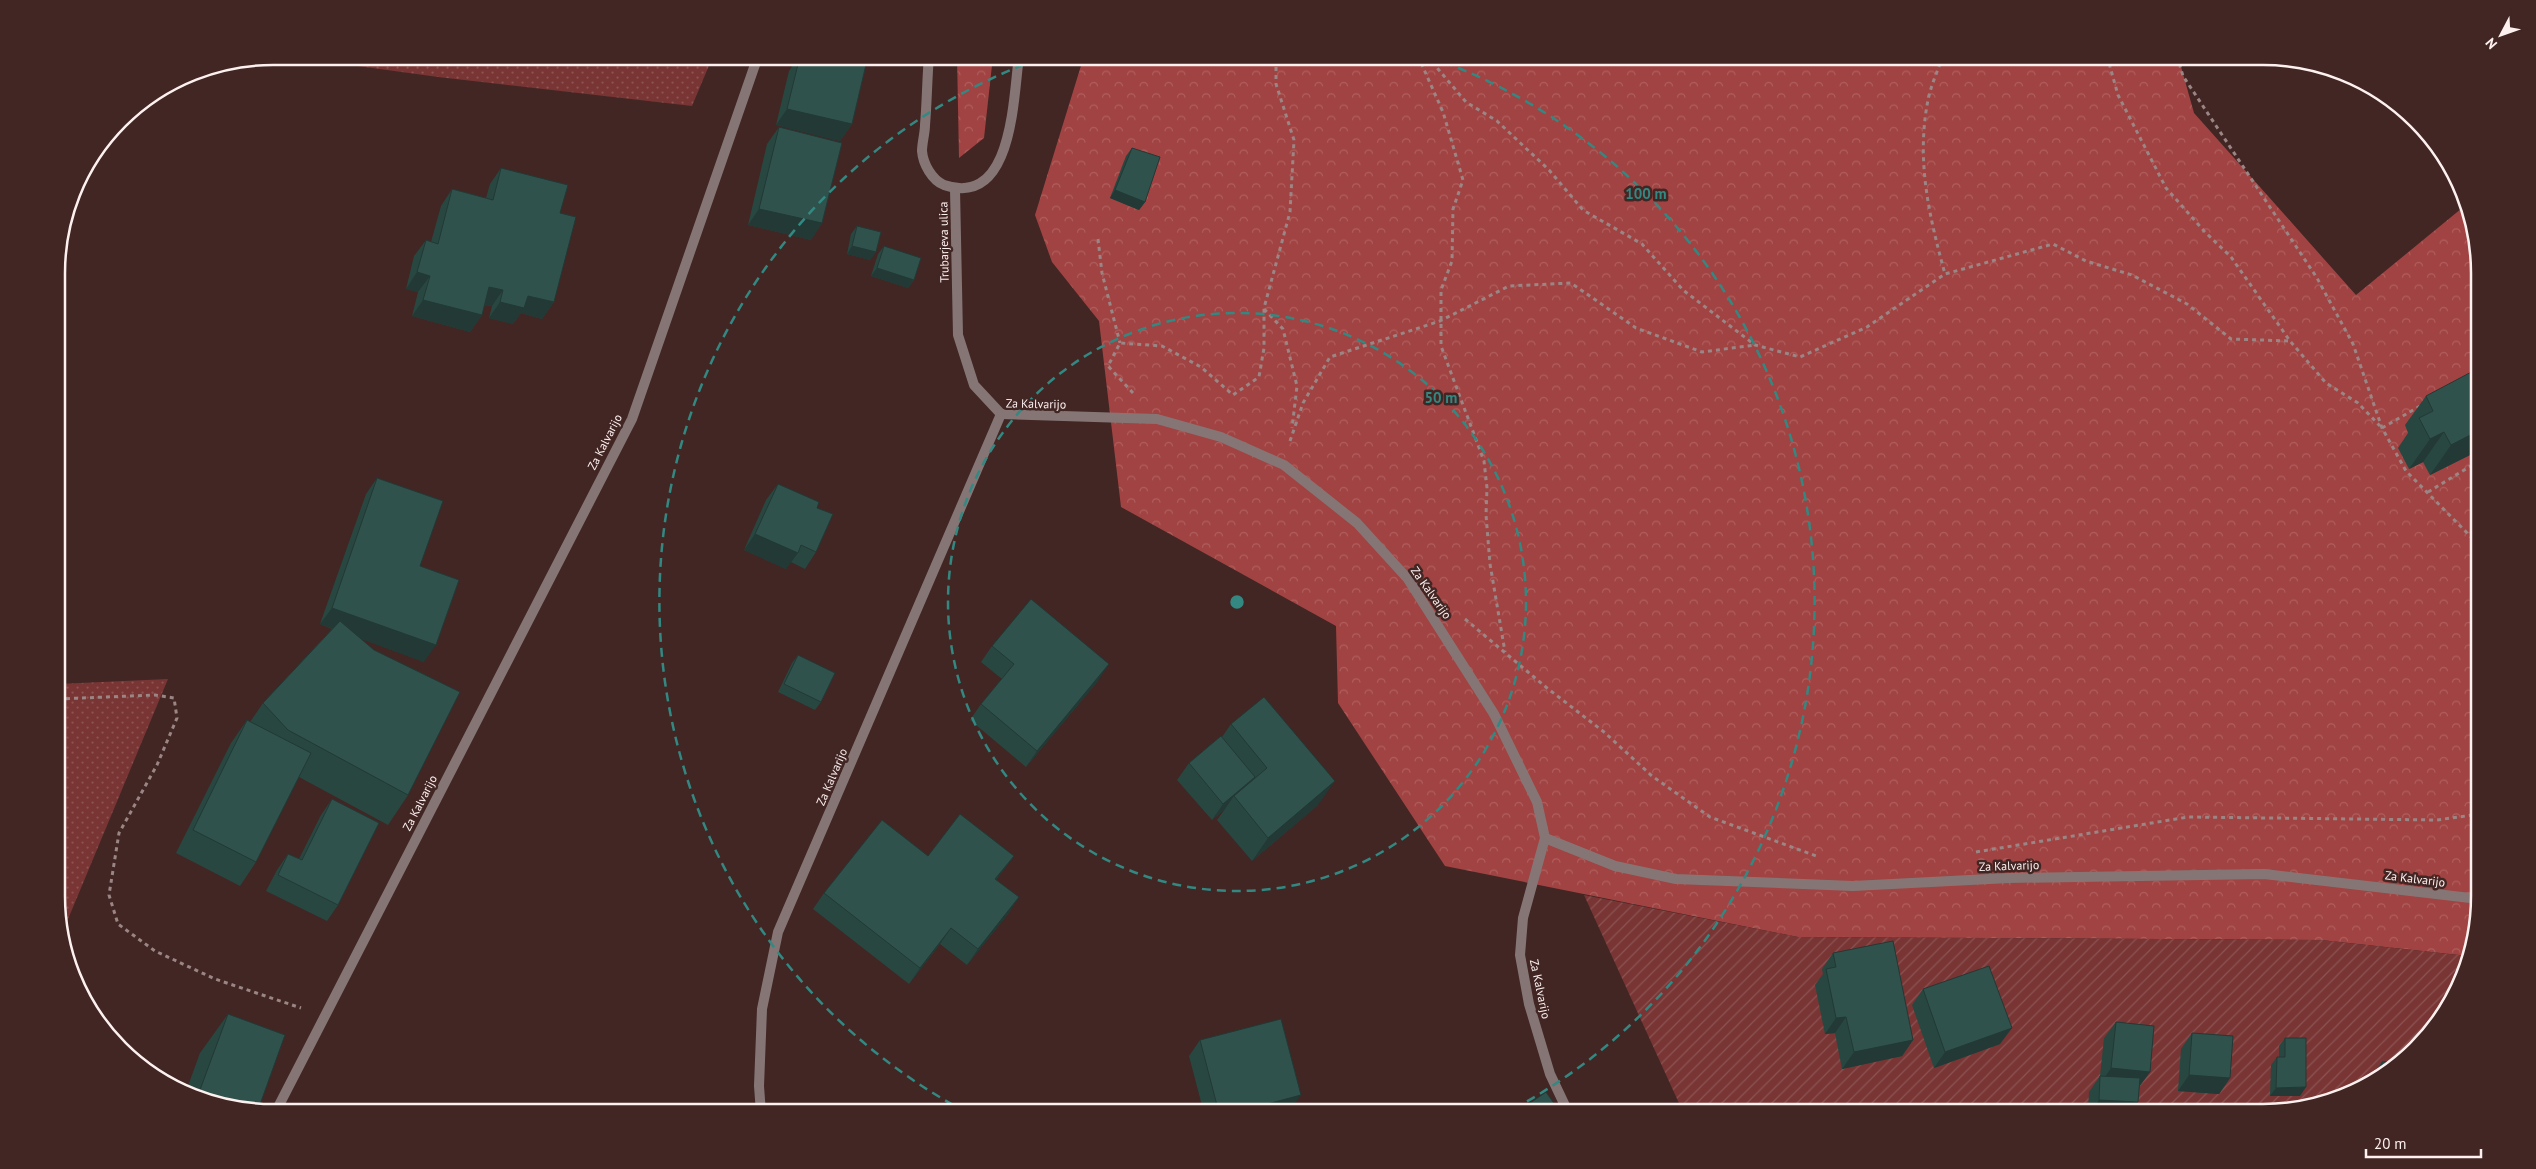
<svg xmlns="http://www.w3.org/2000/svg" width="2536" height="1169" viewBox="0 0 2536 1169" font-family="'PT Sans',sans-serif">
<defs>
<pattern id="grass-dots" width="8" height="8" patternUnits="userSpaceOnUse" patternTransform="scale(1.25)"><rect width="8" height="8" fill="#783534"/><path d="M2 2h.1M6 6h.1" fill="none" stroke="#8c5352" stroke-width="1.8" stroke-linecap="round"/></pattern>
<pattern id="forest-crowns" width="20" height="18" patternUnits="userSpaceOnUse" patternTransform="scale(1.25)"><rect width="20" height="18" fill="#a14342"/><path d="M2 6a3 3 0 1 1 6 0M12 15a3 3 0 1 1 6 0" fill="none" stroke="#af5f5e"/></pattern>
<pattern id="garden-furrows" width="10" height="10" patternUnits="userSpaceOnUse" patternTransform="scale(1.25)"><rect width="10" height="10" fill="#783534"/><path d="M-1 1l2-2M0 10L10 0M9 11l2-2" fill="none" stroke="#8c5352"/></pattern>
</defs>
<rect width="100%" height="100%" fill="#412624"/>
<!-- grass -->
<g fill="url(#grass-dots)">
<path d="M285,56H713L692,106L438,77Z"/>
<path d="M168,679L61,936L58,925V684Z"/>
</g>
<!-- forest -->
<g fill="url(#forest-crowns)">
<path d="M957,56H993L984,138L959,158Z"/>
<path d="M1084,56H2178L2194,113L2356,295L2467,204L2478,245L2480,896L2468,956L2321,940L1798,937L1445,866L1338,703L1336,626L1121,507L1099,321L1052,262L1035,215Z"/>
</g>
<!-- garden -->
<path fill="url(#garden-furrows)" d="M1584,895L1798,937L2321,940L2468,956L2463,979L2435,1028L2384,1076L2333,1101L2277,1112H1683Z"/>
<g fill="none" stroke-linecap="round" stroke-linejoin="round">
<!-- path -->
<g stroke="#9a8685" stroke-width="3" stroke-dasharray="4 4" stroke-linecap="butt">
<path d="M1418,56L1443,112L1463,180L1453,209L1452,261L1441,290V346L1484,461L1487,488L1486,515L1490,564L1505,652"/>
<path d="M1427,56L1466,102L1497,121L1549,170L1583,210L1642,244L1683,290L1755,345L1800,357L1867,327L1945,274L2053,244L2086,261L2132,275L2187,304L2231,339L2290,341"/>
<path d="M1943,56C1938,70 1931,85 1928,100C1916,160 1929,216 1945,274"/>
<path d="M2107,56L2118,95L2166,188L2204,231L2231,257L2290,341L2326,383L2358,403L2380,426"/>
<path d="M2177,56L2183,76L2317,278L2353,344L2382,428L2406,471L2479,545"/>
<path d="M1098,239L1102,273L1120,343"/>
<path d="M1264,309L1283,329L1297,386L1292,428"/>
<path d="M1133,393L1108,366L1120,343L1162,346L1201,367L1233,395L1259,377L1264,348V308L1290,212L1294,140L1276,84V56"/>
<path d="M2382,428L2420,406"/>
<path d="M1290,441L1303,403L1330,357L1440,321L1509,286L1571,283L1636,328L1702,352L1755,345"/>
<path d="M2428,492L2479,461"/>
<path d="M1465,619L1547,688L1604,732L1652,776L1710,817L1819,857"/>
<path d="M58,699L155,695L174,698L177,718L157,765L119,833L109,895L118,924L155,951L215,979L301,1008"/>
<path d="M1976,852L2188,817L2437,820L2480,814"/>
</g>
<!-- minor -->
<g stroke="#857675" stroke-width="10">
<path d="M929,56C927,79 927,102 925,125C925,133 922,143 922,151C923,164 932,180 944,185C1013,208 1013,99 1019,56"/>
<path d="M955,189L958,335L974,385L1001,414"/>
<path d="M1001,414L1157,419L1221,437L1284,465L1357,523L1408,579L1494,714L1537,802L1545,838L1523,918L1520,955L1529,1004L1550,1074L1568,1112"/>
<path d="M1545,838L1615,866L1676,879L1853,886L2009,878L2264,874L2479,899"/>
<path d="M275,1113L632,419L758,56"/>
<path d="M761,1113L759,1086L762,1009L778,932L1001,414"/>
</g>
</g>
<!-- wall -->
<g fill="#294741">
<path d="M799,56H868L852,124L840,141L776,125L789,71Z"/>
<path d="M779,127L822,223L811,240L748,225L767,144Z"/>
<path d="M1132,148L1145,202L1139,210L1110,198L1126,156Z"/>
<path d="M501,168L560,213L554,302L542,319L521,313L513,324L489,318L492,306L484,305L482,315L470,332L412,316L418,292L406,289L414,256L426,240L431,242L441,206L452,189L486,198L490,184Z"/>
<path d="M857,226L876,252L870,260L847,254L851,234Z"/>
<path d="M884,246L914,280L908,288L871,276L878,254Z"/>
<path d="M2426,396L2478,451L2430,475L2423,462L2409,469L2398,448L2408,433L2405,425Z"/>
<path d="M377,478L420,566L424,662L362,639L408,795L388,825L299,777L256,862L240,886L176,853L231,743L247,720L250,722L263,703L332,629L320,624L366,494Z"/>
<path d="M778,484L817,508L816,552L805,569L791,562L786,569L744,550L766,500Z"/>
<path d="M992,646L1098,681L1026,767L970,720L981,704L1002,679L981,662Z"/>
<path d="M798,655L821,702L815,710L778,692L792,663Z"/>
<path d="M1231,724L1318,805L1252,861L1217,820L1225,809L1212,820L1177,780L1189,763L1222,737Z"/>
<path d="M332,799L338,905L327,921L266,891L277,870L288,854L299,859L321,815Z"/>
<path d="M928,856H1014L996,880L1019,897L1008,914L967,965L940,944L909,984L813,909L824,893Z"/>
<path d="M1833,953L1913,1040L1902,1056L1842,1069L1835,1033L1825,1034L1815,985L1823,974L1822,969Z"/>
<path d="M1923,989L2000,1044L1934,1068L1912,1005Z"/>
<path d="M228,1014L258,1110L190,1096L185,1094L200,1053Z"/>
<path d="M2116,1022L2150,1072L2139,1087L2131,1112H2088L2089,1092L2100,1076L2104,1038Z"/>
<path d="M2192,1033L2230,1078L2219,1094L2178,1091L2181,1049Z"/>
<path d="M2285,1038L2300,1096H2270L2271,1065L2277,1057H2279V1046Z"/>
<path d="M1200,1040L1290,1111L1285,1113H1204L1189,1056Z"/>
<path d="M2382,1062L2384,1076L2377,1080L2376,1070Z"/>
</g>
<!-- shaded-wall -->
<g fill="#223935">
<path d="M787,109L852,124L840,141L776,125Z"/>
<path d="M1115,190L1145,202L1139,210L1110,198Z"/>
<path d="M759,209L822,223L811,240L748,225Z"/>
<path d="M852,246L876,252L870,260L847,254Z"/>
<path d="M877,268L914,280L908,288L871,276Z"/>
<path d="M417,272L430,276L418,292L406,289Z"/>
<path d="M489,287L503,290L492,306L478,303Z"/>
<path d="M528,296L554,302L542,319L521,313L513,324L489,318L500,302Z"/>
<path d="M423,300L482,315L470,332L412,316Z"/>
<path d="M2478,431V451L2430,475L2451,445Z"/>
<path d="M2444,432L2423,462L2409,469L2430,439Z"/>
<path d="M755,534L798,553L786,569L744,550Z"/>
<path d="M332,608L436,645L424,662L320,624Z"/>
<path d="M1109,664L1098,681L1026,767L1037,751Z"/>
<path d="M1255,777L1244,793L1234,796L1225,809L1212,820L1223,804Z"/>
<path d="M1335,781L1318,805L1252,861L1268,838Z"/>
<path d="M1014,856L1002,872L984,895L995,879Z"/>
<path d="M1019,897L1008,914L967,965L978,949Z"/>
<path d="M951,928L940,944L909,984L920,968Z"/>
<path d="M1846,1017L1835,1033L1825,1034L1836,1018Z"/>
<path d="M2012,1028L2000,1044L1934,1068L1945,1052Z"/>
<path d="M1913,1040L1902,1056L1842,1069L1854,1052Z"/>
<path d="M2111,1068L2150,1072L2138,1088L2100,1084Z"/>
<path d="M2189,1075L2230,1078L2219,1094L2178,1091Z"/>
<path d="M2306,1087L2300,1096H2270L2276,1088Z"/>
<path d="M1301,1095L1290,1111L1285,1113H1234Z"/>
<path d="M2099,1100L2138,1102L2131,1112H2091Z"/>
</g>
<!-- building -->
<g fill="#30524c" stroke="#223935">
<path d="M800,56H868L852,124L787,109Z"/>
<path d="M779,127L842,143L822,223L759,209Z"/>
<path d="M1132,148L1160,157L1145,202L1115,190Z"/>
<path d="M501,168L568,185L560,213L576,217L554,302L528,296L524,308L500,302L503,290L489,287L482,315L423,300L430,276L417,272L426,240L438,244L452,189L493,200Z"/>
<path d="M857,226L881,232L876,252L852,246Z"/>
<path d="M884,246L921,258L914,280L877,268Z"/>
<path d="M2477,369H2478V431L2451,445L2444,432L2430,439L2419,418L2433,411L2426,396Z"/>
<path d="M377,478L443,501L420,566L459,580L436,645L332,608Z"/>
<path d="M778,484L819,502L817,508L833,514L816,552L801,545L798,553L755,534Z"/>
<path d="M1031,599L1109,664L1037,751L981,704L1014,664L992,646Z"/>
<path d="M340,621L374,650L460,692L408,795L288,730L263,703Z"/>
<path d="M798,655L835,673L821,702L784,684Z"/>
<path d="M1264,697L1335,781L1268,838L1234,796L1267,768L1231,724Z"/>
<path d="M247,720L311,753L256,862L193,830Z"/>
<path d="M1221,736L1255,777L1223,804L1189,763Z"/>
<path d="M332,799L379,823L338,905L278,875L288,854L302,860Z"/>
<path d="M960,814L1014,856L995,879L1019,897L978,949L951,928L920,968L824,893L882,820L928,856Z"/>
<path d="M1893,941L1913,1040L1854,1052L1846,1017L1836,1018L1826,969L1836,967L1833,953Z"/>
<path d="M1989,966L2012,1028L1945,1052L1923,989Z"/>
<path d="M228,1014L285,1035L258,1110L197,1098Z"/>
<path d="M1281,1019L1301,1095L1234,1113H1219L1200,1040Z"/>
<path d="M2116,1022L2154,1026L2150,1072L2111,1068Z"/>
<path d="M2192,1033L2233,1036L2230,1078L2189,1075Z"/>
<path d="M2285,1038H2306V1087L2276,1088L2277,1057H2285Z"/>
<path d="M2400,1061L2384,1076L2382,1077V1062Z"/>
<path d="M2100,1076L2140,1078L2138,1102L2099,1100Z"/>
<path d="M1546,1092L1560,1112H1517Z"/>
</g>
<!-- distance rings -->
<g fill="none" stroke="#338882" stroke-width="2.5" stroke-dasharray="9 6">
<circle cx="1237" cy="602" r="289"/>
<path d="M966 1112A578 578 0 0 1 1044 57M1430 57A578 578 0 0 1 1508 1112"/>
</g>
<g text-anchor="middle" stroke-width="5" stroke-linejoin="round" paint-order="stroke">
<!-- street labels -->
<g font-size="12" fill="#fdf1f0" stroke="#412624">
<text transform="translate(944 242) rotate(-91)" y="4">Trubarjeva ulica</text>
<text transform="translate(1036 404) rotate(1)" y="4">Za Kalvarijo</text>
<text transform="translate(605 442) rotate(-63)" y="4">Za Kalvarijo</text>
<text transform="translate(1431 593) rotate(55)" y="4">Za Kalvarijo</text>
<text transform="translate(832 777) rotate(-67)" y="4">Za Kalvarijo</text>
<text transform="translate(420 803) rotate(-63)" y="4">Za Kalvarijo</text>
<text transform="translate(2009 866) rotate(-2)" y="4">Za Kalvarijo</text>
<text transform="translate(2415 879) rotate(7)" y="4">Za Kalvarijo</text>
<text transform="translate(1540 989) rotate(78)" y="4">Za Kalvarijo</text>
</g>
</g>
<!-- crop -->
<path d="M0 0H2536V1169H0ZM273 65H2263A208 208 0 0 1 2471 273V896A208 208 0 0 1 2263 1104H273A208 208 0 0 1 65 896V273A208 208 0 0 1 273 65Z" fill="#412624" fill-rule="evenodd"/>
<path fill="none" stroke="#fdf1f0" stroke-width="2.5" d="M273 65H2263A208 208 0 0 1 2471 273V896A208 208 0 0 1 2263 1104H273A208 208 0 0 1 65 896V273A208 208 0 0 1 273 65Z"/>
<circle cx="1237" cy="602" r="8" fill="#338882" stroke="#412624" stroke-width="2.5"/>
<g font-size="15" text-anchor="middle" font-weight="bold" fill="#338882" stroke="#412624" stroke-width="5" stroke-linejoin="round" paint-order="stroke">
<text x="1646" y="199">100 m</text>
<text x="1441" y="403">50 m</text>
</g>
<!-- north arrow -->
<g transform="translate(2501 35) rotate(229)" stroke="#412624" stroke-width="4" paint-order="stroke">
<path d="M0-4L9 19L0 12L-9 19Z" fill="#fdf1f0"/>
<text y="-8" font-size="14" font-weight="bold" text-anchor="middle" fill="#fdf1f0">N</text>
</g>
<!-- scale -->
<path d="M2366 1149v8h115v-8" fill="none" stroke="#fdf1f0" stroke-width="2.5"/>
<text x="2374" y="1149" font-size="15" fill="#fdf1f0" stroke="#412624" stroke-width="4" paint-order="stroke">20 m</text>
</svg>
